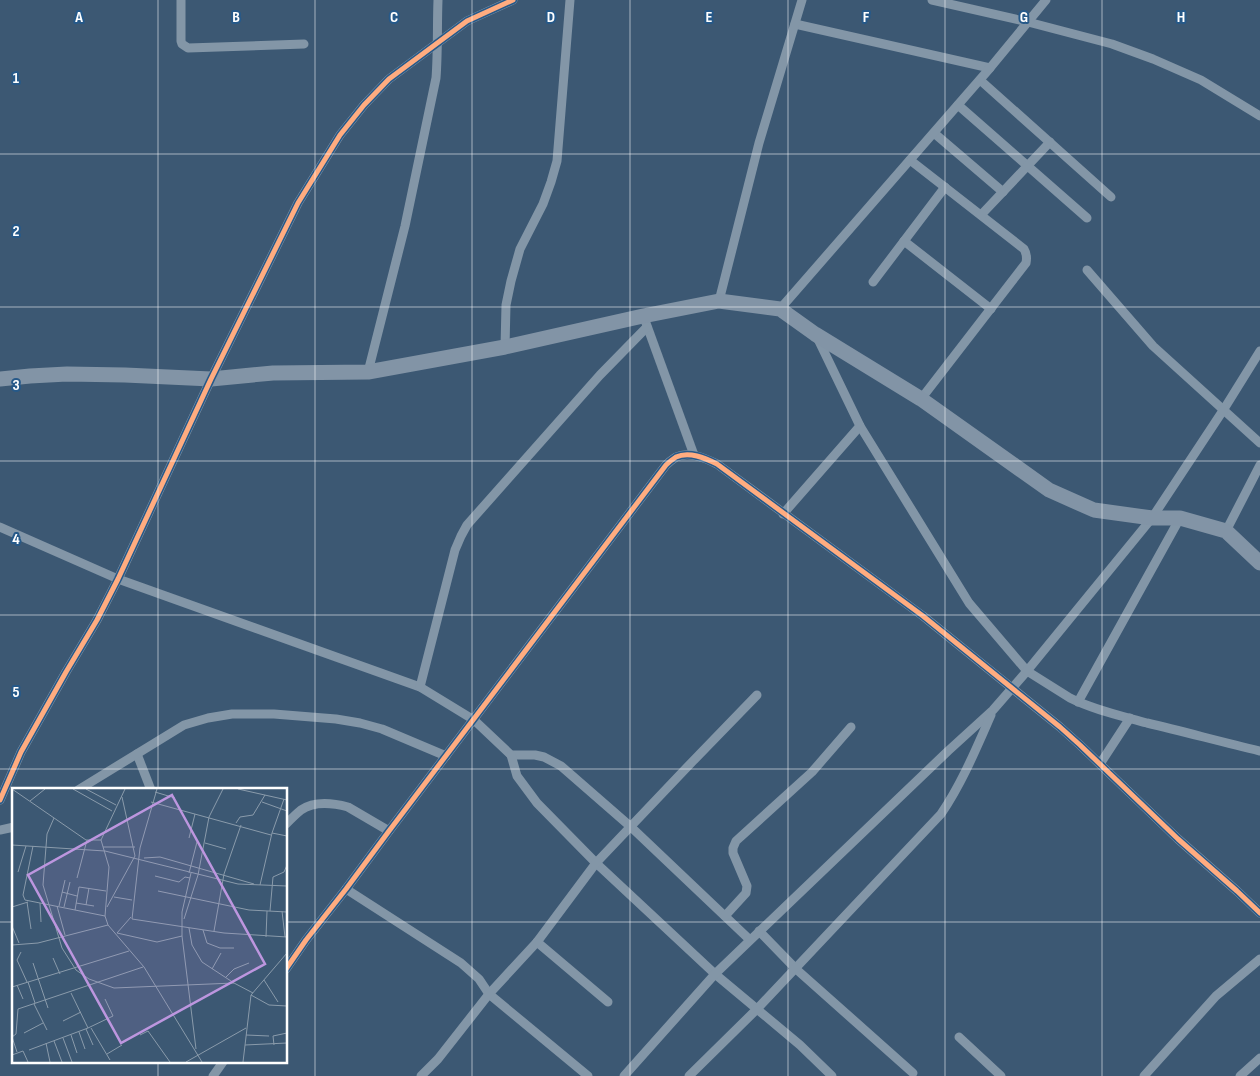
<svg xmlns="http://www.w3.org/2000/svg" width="1260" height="1076" viewBox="0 0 1260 1076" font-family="'Sofia Sans Condensed',sans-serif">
<rect width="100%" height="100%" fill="#3c5873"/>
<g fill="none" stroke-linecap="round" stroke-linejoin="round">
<!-- minor -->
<g stroke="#8396a7" stroke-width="9">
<path d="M181,0V41L182,44L188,48L304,44"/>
<path d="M932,0L1028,22L1112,44L1153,59L1201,80L1260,116"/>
<path d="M795,24L990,68"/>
<path d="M980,80L1111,197"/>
<path d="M958,105L1087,218"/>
<path d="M934,133L1003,192"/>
<path d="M910,160L1024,249C1027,254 1027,258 1026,263L921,399"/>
<path d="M981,215L1050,142"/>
<path d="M904,241L991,309"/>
<path d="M1087,270L1153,346L1260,443"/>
<path d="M873,282L945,187"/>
<path d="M719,301L759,143L802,0"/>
<path d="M780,309L990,68L1046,0"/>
<path d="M646,323L694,455"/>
<path d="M817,337L860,426L969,603L1027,671L1070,698C1094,710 1122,716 1147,723C1185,732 1222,742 1260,751"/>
<path d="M505,347L506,305L511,281L520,249L543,204L551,182L557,161L570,0"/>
<path d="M368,372L405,226L436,78C438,52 437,26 438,0"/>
<path d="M783,514L860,426"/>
<path d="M0,527L118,579L420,687L474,720L511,755H535L544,757L561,766L631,827L750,940"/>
<path d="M1226,531L1260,465"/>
<path d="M420,687L455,550L461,536L467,525L600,375L647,327"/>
<path d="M1078,702L1180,518"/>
<path d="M137,754L151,790"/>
<path d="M511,755L517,776L537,803L596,863L715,974L800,1045L832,1076"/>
<path d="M1100,764L1130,718"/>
<path d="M78,790L184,725L208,718L232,714H274L336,719L360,723L382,729L446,756"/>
<path d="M0,800L21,752L66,672L97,620L118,579L211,379L298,203L340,135L364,105L389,79L467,21L513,0"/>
<path d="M286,824C291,819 296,814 301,810C314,801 333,803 348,807L389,831"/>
<path d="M0,830L14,827"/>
<path d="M346,889L461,963L479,979L489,994L588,1076"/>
<path d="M725,916L746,893L747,886L733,853V848L736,841L812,772L851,727"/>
<path d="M759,931L796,969L913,1073"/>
<path d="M537,942L608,1002"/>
<path d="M286,969L306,940L346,889L389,831L666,465C669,462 673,459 676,457C689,451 705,458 717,464L923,616L1060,727L1080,745L1178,839L1237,891L1260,913"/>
<path d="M959,1037L1001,1076"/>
<path d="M213,1076L223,1062"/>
<path d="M421,1076L438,1059L489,994L537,942L596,863L693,761L757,695"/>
<path d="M624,1076L715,974L948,751L993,710L1027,671L1152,518L1224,409L1260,351"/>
<path d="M689,1076L757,1009L941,814C962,783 976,749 991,715"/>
<path d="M1144,1076L1216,996L1260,959"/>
<path d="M1240,1076L1260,1058"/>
</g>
<!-- primary -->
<path stroke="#8294a6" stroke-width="15" d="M0,379L30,376L67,374L125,375L211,379L273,373L368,372L505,347L643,316L719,301L780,309L815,334L921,399L1049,490L1094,510L1152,518H1180L1226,531L1260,563"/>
<!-- cycleway casing -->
<g stroke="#265989" stroke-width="8">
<g id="cycleway">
<path d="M0,800L21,752L66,672L97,620L118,579L211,379L298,203L340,135L364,105L389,79L467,21L513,0"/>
<path d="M286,969L306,940L346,889L389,831L666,465C669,462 673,459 676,457C689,451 705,458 717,464L923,616L1060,727L1080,745L1178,839L1237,891L1260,913"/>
</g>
</g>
<!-- cycleway -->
<use href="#cycleway" stroke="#ffac80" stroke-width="5"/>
</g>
<!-- grid -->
<path fill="none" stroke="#fff" stroke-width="1" stroke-opacity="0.55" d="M158,0V790M315,0V1076M472,0V1076M630,0V1076M788,0V1076M945,0V1076M1102,0V1076M0,154H1260M0,307H1260M0,461H1260M0,615H1260M0,769H1260M0,922H14M286,922H1260M158,1062V1076"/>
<!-- overview -->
<g transform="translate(12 788)">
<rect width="275" height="275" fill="#3c5873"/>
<path fill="none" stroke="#8a9bab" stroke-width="1" d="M0,1L74,52H89M61,1L100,23M74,1L104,17M113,1L89,52L97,79L93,128L96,137L132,179L190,274M145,1L128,60L120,131L212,145L275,149M226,1L275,12M143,4L163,10M18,13L33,1M139,14L259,47M250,14L275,23M42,30L35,46L31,97L50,160L64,182L77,191L102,200L222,195L241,205M224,35L228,29L241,27L253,7M260,45L272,11M177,50L183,26M193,55L214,61M0,57L93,63L226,96L275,98M21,58L11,107L13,112L93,128M91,59H123M132,70L148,69L242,96M6,84L14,58M177,85L185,54M179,85L170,124V148L184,261M143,88L167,94L173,89L178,90M65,90L75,52M248,97L260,45L275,48M146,103L237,122L275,124M50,104L65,108M102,109L120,112M15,114L19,141M28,115L29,134M64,115L82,118M74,117L77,100M45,118L53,147M47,118L53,92M0,119L16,114M52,119L58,94M95,119L123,68L110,9M63,122L67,99L94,103M258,123L261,89L272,84L275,77M270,123L273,149M172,131L186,87L197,29L211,1M0,138L7,155M177,140L180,157L190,174L222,195M191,142L195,155L208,160H222M202,143L212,86L229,37M105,145L145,154L170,148M105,145L119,129M254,149L255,123M0,157L26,155L96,137M9,164L5,172L15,194M41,170L48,186M21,175L36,220M200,181L209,165M214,189L222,181L237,175M252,192L266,214M16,194L23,215M5,197L11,211M0,199L117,163M239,207L257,217L275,218M22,216L35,242M51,233L69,224M76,240L101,228L93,211M79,240L98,272M74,241L81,257M67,244L73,261M12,245L31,235M59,247L65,265M128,247L136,243L158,274M234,247L257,248M0,249L4,246L6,221L131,179M0,249L5,264M51,250L60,274M42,253L50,274M34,255L38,274M233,257L275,255M262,257L261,248L275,245M17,262L76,240L59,205M95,266L110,257M0,267L11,263L16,274M174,274L234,240M231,274L239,207L275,165"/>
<path fill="#bd96df" fill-opacity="0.15" stroke="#bd96df" stroke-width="2.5" d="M160,7L253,176L109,255L16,87Z"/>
<rect width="275" height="275" fill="none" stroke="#fff" stroke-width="2.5"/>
</g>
<g font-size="16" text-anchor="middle" font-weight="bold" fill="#fff" stroke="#265989" stroke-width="4" stroke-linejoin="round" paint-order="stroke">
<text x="79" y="22">A</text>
<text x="236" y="22">B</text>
<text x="394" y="22">C</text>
<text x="551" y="22">D</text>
<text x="709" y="22">E</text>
<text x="866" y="22">F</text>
<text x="1024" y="22">G</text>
<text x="1181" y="22">H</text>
<text x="16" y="83">1</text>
<text x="16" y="236">2</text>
<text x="16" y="390">3</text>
<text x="16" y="544">4</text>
<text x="16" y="697">5</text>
</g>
</svg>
